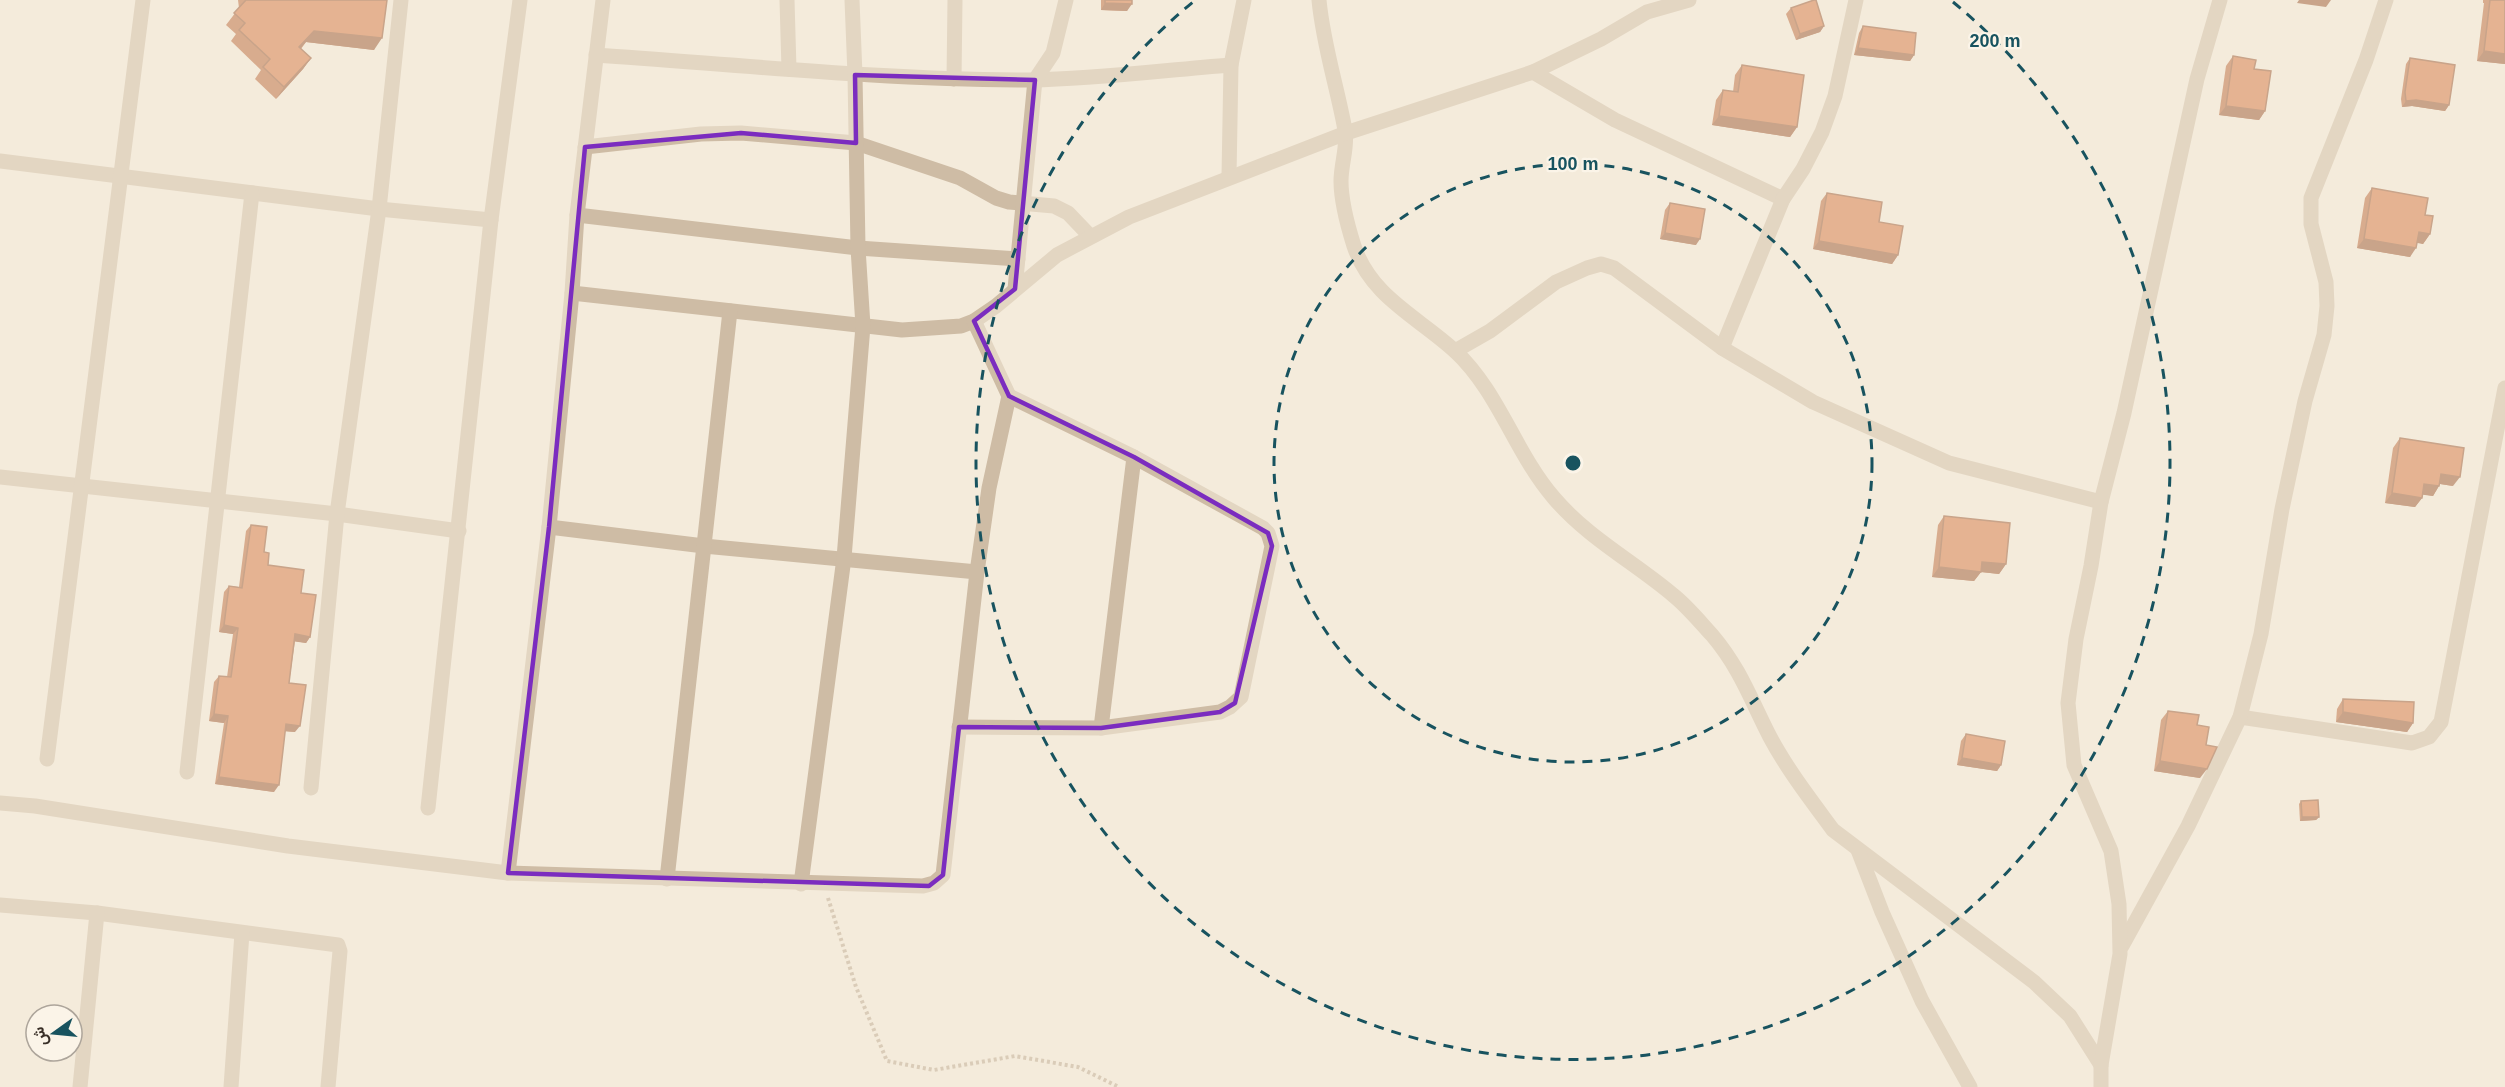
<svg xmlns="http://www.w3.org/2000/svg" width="2505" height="1087" viewBox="0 0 2505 1087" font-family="Arial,Vazirmatn,sans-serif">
<rect width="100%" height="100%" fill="#f4ebdb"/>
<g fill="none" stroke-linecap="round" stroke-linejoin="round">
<!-- path -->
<path stroke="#baa68f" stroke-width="4" stroke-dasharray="3 3" stroke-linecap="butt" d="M828,898L856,987L887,1061L934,1070L1015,1056L1078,1067L1119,1087"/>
<!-- minor -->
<g stroke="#cebca5" stroke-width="15">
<path d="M787,0L789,69"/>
<path d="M1319,0C1323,44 1337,86 1345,130C1348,146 1341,164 1341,181C1341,201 1348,227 1354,246C1371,297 1418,317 1455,351C1499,392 1515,453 1554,498C1588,538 1634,562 1673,595C1687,606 1700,622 1712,635C1740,668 1751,700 1770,737C1787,769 1811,800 1833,830L2034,982L2070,1016L2101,1065"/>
<path d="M596,55C741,65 886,80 1032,80C1098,79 1165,70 1231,65"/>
<path d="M1533,72L1615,120L1783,199"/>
<path d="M954,79L955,0"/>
<path d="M585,147L701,134L741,133L856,143L960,178L996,198L1009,202L1054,206L1068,213L1090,236"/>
<path d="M0,161L379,209L491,220"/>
<path d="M1229,176L1231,65L1244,0"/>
<path d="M577,215L858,248L1018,259"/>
<path d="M1015,289L1035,80L1053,53L1066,0"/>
<path d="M572,293L902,330L961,326L974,321L996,306L1057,255L1129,217L1346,133L1533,72L1601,39L1647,12L1689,0"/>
<path d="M1722,348L1783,199L1803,169L1822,132L1835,96L1856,0"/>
<path d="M1455,351L1490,331L1556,282L1587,268L1601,264L1614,268L1722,348L1813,402L1949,463L2101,502"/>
<path d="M0,477L337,514L459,531"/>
<path d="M549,527L704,546L977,572"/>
<path d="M2240,717L2412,743L2429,737L2441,722L2505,388"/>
<path d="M959,727L1101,728L1220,712L1230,707L1241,697L1272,546L1268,533L1263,528L1134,457L1009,396"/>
<path d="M1101,728L1134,457"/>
<path d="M47,759L143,0"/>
<path d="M187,772L252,193"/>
<path d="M311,788L337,514L379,209L401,0"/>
<path d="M0,803L35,806L288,846L508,873L923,886L934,883L943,875L977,572L989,488L1009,396L974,321"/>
<path d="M428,808L491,220L520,0"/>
<path d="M1858,850L1882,912L1922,1001L1970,1087"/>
<path d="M508,873L549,527L572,293L577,215L603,0"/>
<path d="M667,879L730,311"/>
<path d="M801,884L844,558L863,326L858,248L855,75L852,0"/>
<path d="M0,905L97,913L338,945L340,951L328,1087"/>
<path d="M2122,946L2188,826L2240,717L2261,634L2282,509L2305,401L2324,335L2327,306L2326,282L2311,224V198L2366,60L2386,0"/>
<path d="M80,1087L97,913"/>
<path d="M231,1087L242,933"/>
<path d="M2101,1087V1065L2120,954L2119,904L2111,851L2074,765L2068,703L2076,639L2091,566L2101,502L2124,413L2197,79L2220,0"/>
</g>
</g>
<!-- wall -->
<g fill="#b56032">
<path d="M238,0H387L374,50L306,42L301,49L311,58L303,69L276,99L255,79L261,70L231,41L236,34L226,25L239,8Z"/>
<path d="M1101,0H1132L1127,11L1101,10Z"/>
<path d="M2483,0H2505V64L2477,61L2484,3H2483Z"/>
<path d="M1791,8L1824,26L1820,32L1796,40L1786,14Z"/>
<path d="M1863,26L1914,55L1910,61L1854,55L1859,33Z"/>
<path d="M2233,56L2265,111L2259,120L2219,115L2226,66Z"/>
<path d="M2410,58L2449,105L2445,111L2412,106L2402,107L2401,99L2406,64Z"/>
<path d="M1742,65L1797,127L1790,137L1712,125L1716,100L1723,90L1733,92L1735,75Z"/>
<path d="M2372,188L2425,215L2430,234L2423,244L2417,242L2410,257L2357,248L2365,198Z"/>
<path d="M1827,193L1879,222L1898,255L1892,264L1813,249L1821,201Z"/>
<path d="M1670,203L1696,245L1660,239L1665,210Z"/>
<path d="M2400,438L2453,486L2440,484L2433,496L2422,494V498L2415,507L2385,503L2393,448Z"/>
<path d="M1944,516L2006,564L1999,574L1981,572L1974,581L1932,577L1938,525Z"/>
<path d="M251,525L264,552L268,565L301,593L310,637L306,643L295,641L289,683L295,732L285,731L274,792L215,784L224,723L209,721L214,682L219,676L227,677L233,634L219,632L224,592L229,586L239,587L246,531Z"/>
<path d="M2343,699L2413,723L2407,732L2336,722L2337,709Z"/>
<path d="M2168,711L2197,725L2206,745L2200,778L2154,771L2161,720Z"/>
<path d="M1966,734L2001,765L1997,771L1957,765L1961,741Z"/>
<path d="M2301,801L2319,817L2316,820L2300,821L2299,804Z"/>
</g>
<!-- shaded-wall -->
<g fill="#944e29">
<path d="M2299,0H2331L2326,7L2297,3Z"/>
<path d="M1105,3L1132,4L1127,11L1101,10Z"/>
<path d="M1824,26L1820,32L1796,40L1800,34Z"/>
<path d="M314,31L382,38L374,50L306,42L291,59L299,47Z"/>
<path d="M1858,48L1914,55L1910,61L1854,55Z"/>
<path d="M2484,51L2505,54V64L2477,61Z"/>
<path d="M311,58L303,69L276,99L284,87Z"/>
<path d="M2416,100L2449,105L2445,111L2412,106L2402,107L2406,101Z"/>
<path d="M2226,106L2265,111L2259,120L2219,115Z"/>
<path d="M1719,116L1797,127L1790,137L1712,125Z"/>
<path d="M2419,232L2430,234L2423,244L2412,242Z"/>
<path d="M1665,233L1700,239L1696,245L1660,239Z"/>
<path d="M2364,239L2416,248L2410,257L2357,248Z"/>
<path d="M1819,241L1898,255L1892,264L1813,249Z"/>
<path d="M2441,474L2460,477L2453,486L2434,483Z"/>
<path d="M2424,484L2439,486L2433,496L2417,494Z"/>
<path d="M2392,493L2422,498L2415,507L2385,503Z"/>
<path d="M1982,562L2006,564L1999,574L1981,572L1974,581L1932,577L1939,567Z"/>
<path d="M224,625L238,628L233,634L219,632Z"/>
<path d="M295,634L310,637L306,643L291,641Z"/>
<path d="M2343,712L2413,723L2407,732L2336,722Z"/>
<path d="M214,714L228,716L224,723L209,721Z"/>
<path d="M286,724L300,726L295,732L282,731Z"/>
<path d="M1962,758L2001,765L1997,771L1957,765Z"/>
<path d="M2160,761L2207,769L2200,778L2154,771Z"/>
<path d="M219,777L279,785L274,792L215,784Z"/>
<path d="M2302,817H2319L2316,820L2300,821Z"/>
</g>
<!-- building -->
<g fill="#d3703a" stroke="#944e29" stroke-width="1.5">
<path d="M246,0H387L382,38L314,31L299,47L311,58L284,87L263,67L270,59L239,30L245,23L234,13Z"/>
<path d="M1105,0H1132V4L1105,3Z"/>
<path d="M1814,0H1816L1824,26L1800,34L1791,8Z"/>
<path d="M2490,0H2505V54L2484,51Z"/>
<path d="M1863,26L1916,33L1914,55L1858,48Z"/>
<path d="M2233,56L2256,60L2254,69L2271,71L2265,111L2226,106Z"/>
<path d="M2410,58L2455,65L2449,105L2416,100L2406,101L2405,92Z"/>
<path d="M1742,65L1804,75L1797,127L1719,116L1723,90L1738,92Z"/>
<path d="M2372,188L2428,198L2425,215L2433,216L2430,234L2419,232L2416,248L2364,239Z"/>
<path d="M1827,193L1882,202L1879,222L1903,226L1898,255L1819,241Z"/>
<path d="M1670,203L1705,209L1700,239L1665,233Z"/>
<path d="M2400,438L2464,448L2460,477L2441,474L2439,486L2424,484L2422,498L2392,493Z"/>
<path d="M1944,516L2010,523L2006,564L1982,562L1981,572L1939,567Z"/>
<path d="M251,525L267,527L264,552L269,553L268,565L304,570L301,593L316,595L310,637L295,634L289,683L306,685L300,726L286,724L279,785L219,777L228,716L214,714L219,676L231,677L238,628L224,625L229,586L242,588Z"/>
<path d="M2343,699L2414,702L2413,723L2343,712Z"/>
<path d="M2168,711L2199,715L2197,725L2209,727L2206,745L2217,747L2207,769L2160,761Z"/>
<path d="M1966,734L2005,741L2001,765L1962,758Z"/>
<path d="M2318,800L2319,817H2302L2301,801Z"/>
</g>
<!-- marked area -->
<path d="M0 0H2505V1087H0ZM855,75L1035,80L1015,289L974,321L1009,396L1134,457L1268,533L1272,546L1235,703L1220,712L1101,728L959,727L943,875L929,886L508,873L549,527L585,147L741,133L856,143Z" fill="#f4ebdb" fill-opacity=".55" fill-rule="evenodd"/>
<path fill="none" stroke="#7b2cbf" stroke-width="4.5" stroke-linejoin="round" d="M855,75L1035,80L1015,289L974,321L1009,396L1134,457L1268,533L1272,546L1235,703L1220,712L1101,728L959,727L943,875L929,886L508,873L549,527L585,147L741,133L856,143Z"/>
<!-- distance rings -->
<g fill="none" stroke="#18535f" stroke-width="3" stroke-dasharray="10 8">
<circle cx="1573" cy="463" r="299"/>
<path d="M1953 2A597 597 0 1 1 1193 2"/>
</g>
<circle cx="1573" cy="463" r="9" fill="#18535f" stroke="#fbf4e8" stroke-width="3"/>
<g font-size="18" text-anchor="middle" font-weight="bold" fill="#18535f" stroke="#fbf4e8" stroke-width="4.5" stroke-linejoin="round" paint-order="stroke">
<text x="1995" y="47">200 m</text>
<text x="1573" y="170">100 m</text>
</g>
<!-- north arrow -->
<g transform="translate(54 1033) rotate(255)"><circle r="28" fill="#fbf4e8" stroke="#ada59b" stroke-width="1.5"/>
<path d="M0-4.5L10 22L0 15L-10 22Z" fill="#18535f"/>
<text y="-9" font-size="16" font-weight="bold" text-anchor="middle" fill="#392f27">ش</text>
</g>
</svg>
